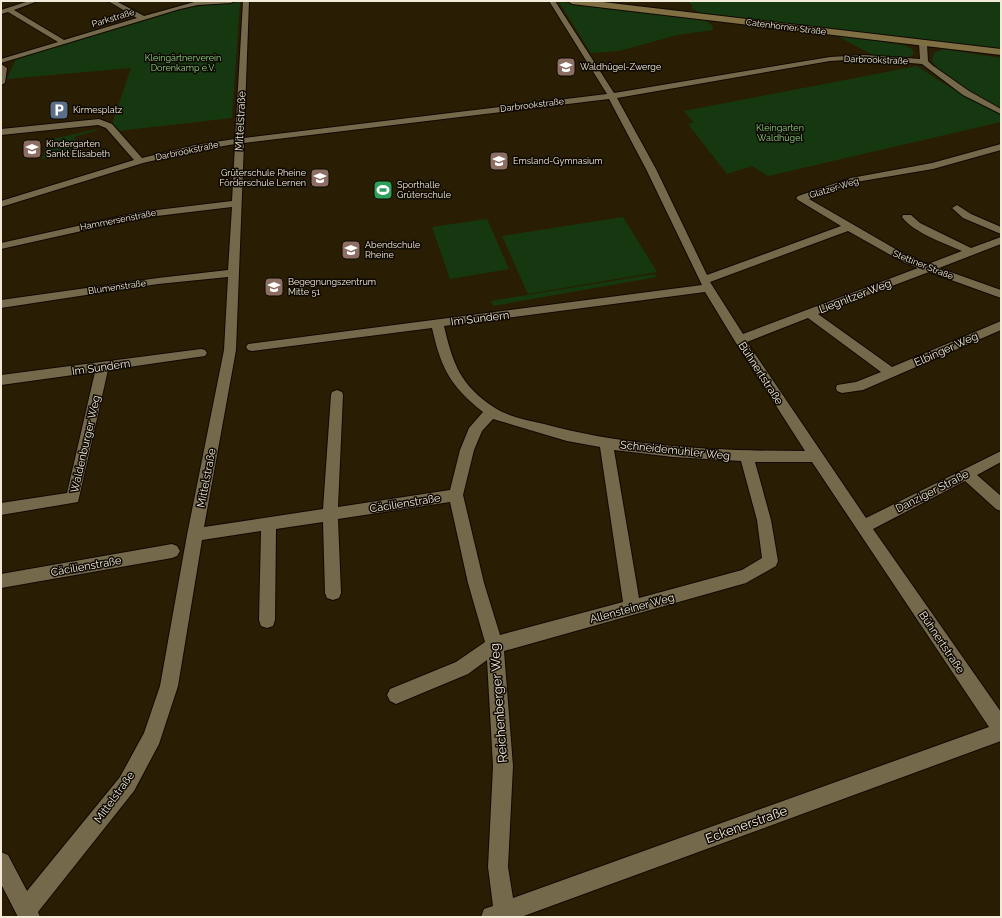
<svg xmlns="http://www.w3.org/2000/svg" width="1002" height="918" viewBox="0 0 1002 918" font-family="Raleway,sans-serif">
<rect width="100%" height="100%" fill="#291e03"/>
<!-- green -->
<g fill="#163810">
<path d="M687,1H1001V50L703,14L691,8L693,6Z"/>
<path d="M240,2L232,118L117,131L112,124L131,68L7,79L16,59L179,10L199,6Z"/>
<path d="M559,2L703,19L712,25L713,30L677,35L619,51L591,53Z"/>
<path d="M835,35L904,45L912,49L914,54L907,58L875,56Z"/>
<path d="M943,49L1001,58V108C984,100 938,77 932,60L934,53Z"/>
<path d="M917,66L946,85L1001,114V122L768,176L752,166L727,174L688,124L694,123L684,111Z"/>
<path d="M97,129L98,130L74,137L85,153L42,159L49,140Z"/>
<path d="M623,217L657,272L528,294L502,236Z"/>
<path d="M487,219L509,269L450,279L432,227Z"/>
<path d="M654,274L657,277L493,306L491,301Z"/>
</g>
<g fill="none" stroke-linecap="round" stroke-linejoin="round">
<!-- street casing -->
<g stroke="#120800" stroke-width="2">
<g id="street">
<path d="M29,1H38L14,10L64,40L137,18L108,1H116L144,16L198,1H234L231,3L198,5L180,9L1,63V59L58,42L8,12L1,14V10Z"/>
<path d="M243,1H249L244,138L607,94L549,1H555L614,93L830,57L864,55L920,59L919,44L923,42L927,44L928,61L932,65L969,91L1001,109V114L963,95L922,64L864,59L830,61L617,98L656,169L707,275L841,226L798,200L796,198L798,196L851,178L932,163L1001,144V150L933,169L856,182L809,199L911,258L928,264L962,251C944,243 914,233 902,217L903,215H911L920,223L971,248L1001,237V244L939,268L1001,290V298L929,272L818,314L892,367L1001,321V330L863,390L842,393L837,391L836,388L837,385L856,382L881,372L808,318L747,342L866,518L1001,451V462L977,475L1001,496V511L996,509L965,481L873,529L1001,712V741L521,917H481L484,909L493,906L488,867L493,766L487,660L468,674L396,704L390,701L387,695L390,689L456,662L485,642L468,583L450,502L338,519L341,593L339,598L333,600L327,598L325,593L323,522L276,529L275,620L273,626L267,628L261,626L259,620L261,531L202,540L178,686L159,744L134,791L38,912L40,917H18L1,884V852L8,855L27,891L120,777L144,733L160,686L187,535L224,350L228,277L158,284L1,308V300L158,278L228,270L232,207L140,218L1,249V243L140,212L232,201L235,144L195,151L143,163L1,207V201L134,160L106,128L98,125L1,135V129L99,119L112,124L142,158L195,145L235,139ZM609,99L646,169L702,285L248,344L246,347L248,350L252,351L432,328C441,368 450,386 483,412L469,428L460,450L450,490L338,507L343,395L342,392L337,390L332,392L331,395L323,509L204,527L236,350L244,143ZM848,231L903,262L918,268L743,334L710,282ZM705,292L736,343L805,451C717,451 629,447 544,424C528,420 509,417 495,408C460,385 453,364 444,326ZM493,419L567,441L600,447L623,602L500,635L484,583L463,495L474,450L482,431ZM614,450L673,457L741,461L757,520L762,558L742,570L639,598ZM755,462H812L989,727L513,898L508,867L513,766L504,651L746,583L776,566L778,561L771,520Z"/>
<path d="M1,64L7,68L5,83L1,85Z"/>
<path d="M957,205L971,214L1001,227V234L963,218L952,208Z"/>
<path d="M201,349L205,350L207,353L205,356L108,370L78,502L1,515V503L67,493L95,372L1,385V375Z"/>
<path d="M172,544L177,546L180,551L177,556L172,558L1,588V574Z"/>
</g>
</g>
<!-- secondary casing -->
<g stroke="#120800" stroke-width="2">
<path id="secondary" d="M568,1H594L1001,49V55L572,4Z"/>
</g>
<!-- street -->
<use href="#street" fill="#75694b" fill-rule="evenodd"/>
<!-- secondary -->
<use href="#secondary" fill="#816f44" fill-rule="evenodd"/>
</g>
<!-- icons -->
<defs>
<g id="school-square" transform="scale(1)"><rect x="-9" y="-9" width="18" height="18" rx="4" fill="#8d6e63" stroke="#0e0902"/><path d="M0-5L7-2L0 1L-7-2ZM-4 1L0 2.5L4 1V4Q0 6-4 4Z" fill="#fff"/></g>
<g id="parking-square" transform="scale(1)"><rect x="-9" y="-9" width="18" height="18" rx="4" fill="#5c6f8a" stroke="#0e0902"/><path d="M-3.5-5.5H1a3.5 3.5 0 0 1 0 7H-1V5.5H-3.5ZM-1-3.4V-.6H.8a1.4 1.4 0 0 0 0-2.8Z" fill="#fff"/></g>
<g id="stadium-square" transform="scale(1)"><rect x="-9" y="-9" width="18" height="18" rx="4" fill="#2e9e5b" stroke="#0e0902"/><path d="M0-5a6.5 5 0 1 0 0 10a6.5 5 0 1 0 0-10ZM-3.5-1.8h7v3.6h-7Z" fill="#fff"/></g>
</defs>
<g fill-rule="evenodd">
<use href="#school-square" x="566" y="67"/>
<use href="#parking-square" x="59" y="110"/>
<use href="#school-square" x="32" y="149"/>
<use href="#school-square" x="499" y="161"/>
<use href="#school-square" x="320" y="178"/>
<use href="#stadium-square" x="383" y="190"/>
<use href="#school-square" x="351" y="250"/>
<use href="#school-square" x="274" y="287"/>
</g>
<g text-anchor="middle" stroke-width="3" stroke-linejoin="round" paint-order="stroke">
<!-- far-street labels -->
<g font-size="9" fill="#f2ebda" stroke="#0e0902">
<text transform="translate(113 18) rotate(-17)" y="3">Parkstraße</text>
<text transform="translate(786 27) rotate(7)" y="3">Catenhorner Straße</text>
<text transform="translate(876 60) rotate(2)" y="3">Darbrookstraße</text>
<text transform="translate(532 105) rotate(-7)" y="3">Darbrookstraße</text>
<text transform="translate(187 151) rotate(-12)" y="3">Darbrookstraße</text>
<text transform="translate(834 188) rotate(-17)" y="3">Glatzer Weg</text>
<text transform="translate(118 220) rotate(-11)" y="3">Hammersenstraße</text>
<text transform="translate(923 265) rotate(22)" y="3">Stettiner Straße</text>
<text transform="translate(117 287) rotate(-8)" y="3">Blumenstraße</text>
</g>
<!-- far-park labels -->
<g font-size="9" fill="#90d385" stroke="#0e0902">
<text x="183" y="61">Kleingärtnerverein<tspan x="183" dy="10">Dorenkamp e.V.</tspan></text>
<text x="780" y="131">Kleingarten<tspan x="780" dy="10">Waldhügel</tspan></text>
</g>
<!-- far-poi labels -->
<g font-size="9" fill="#f2ebda" stroke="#0e0902" text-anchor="start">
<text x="580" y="70">Waldhügel-Zwerge</text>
<text x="73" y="113">Kirmesplatz</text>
<text x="46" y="147">Kindergarten<tspan x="46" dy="10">Sankt Elisabeth</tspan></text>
<text x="513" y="164">Emsland-Gymnasium</text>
<text x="306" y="176" text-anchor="end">Grüterschule Rheine<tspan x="306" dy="10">Förderschule Lernen</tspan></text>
<text x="397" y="188">Sporthalle<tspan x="397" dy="10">Grüterschule</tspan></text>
<text x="365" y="248">Abendschule<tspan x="365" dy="10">Rheine</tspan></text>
<text x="288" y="285">Begegnungszentrum<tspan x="288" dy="10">Mitte 51</tspan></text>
</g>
<!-- street labels -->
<g font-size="11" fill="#f2ebda" stroke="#0e0902">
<text transform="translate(240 121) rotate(-87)" y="4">Mittelstraße</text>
<text transform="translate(855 296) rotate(-21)" y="4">Liegnitzer Weg</text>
<text transform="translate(480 318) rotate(-7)" y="4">Im Sundern</text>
<text transform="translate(946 349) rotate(-24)" y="4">Elbinger Weg</text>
<text transform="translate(101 367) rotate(-8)" y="4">Im Sundern</text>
<text transform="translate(761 373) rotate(57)" y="4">Bühnertstraße</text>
<text transform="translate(85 444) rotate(-77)" y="4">Waldenburger Weg</text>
<text transform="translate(675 450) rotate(6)" y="4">Schneidemühler Weg</text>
<text transform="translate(206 478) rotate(-79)" y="4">Mittelstraße</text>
<text transform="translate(932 491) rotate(-27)" y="4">Danziger Straße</text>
<text transform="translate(405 503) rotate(-9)" y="4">Cäcilienstraße</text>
<text transform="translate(86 566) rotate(-10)" y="4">Cäcilienstraße</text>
<text transform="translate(632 608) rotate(-15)" y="4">Allensteiner Weg</text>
<text transform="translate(942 642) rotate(56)" y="4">Bühnertstraße</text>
<text transform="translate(114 797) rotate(-54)" y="4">Mittelstraße</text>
</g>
<!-- near-street labels -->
<g font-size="13" fill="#f2ebda" stroke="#0e0902">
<text transform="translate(498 703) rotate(-94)" y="5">Reichenberger Weg</text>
<text transform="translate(746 824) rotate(-20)" y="5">Eckenerstraße</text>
</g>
</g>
<!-- border -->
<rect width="1002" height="918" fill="none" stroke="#f2ebda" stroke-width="4"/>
</svg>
